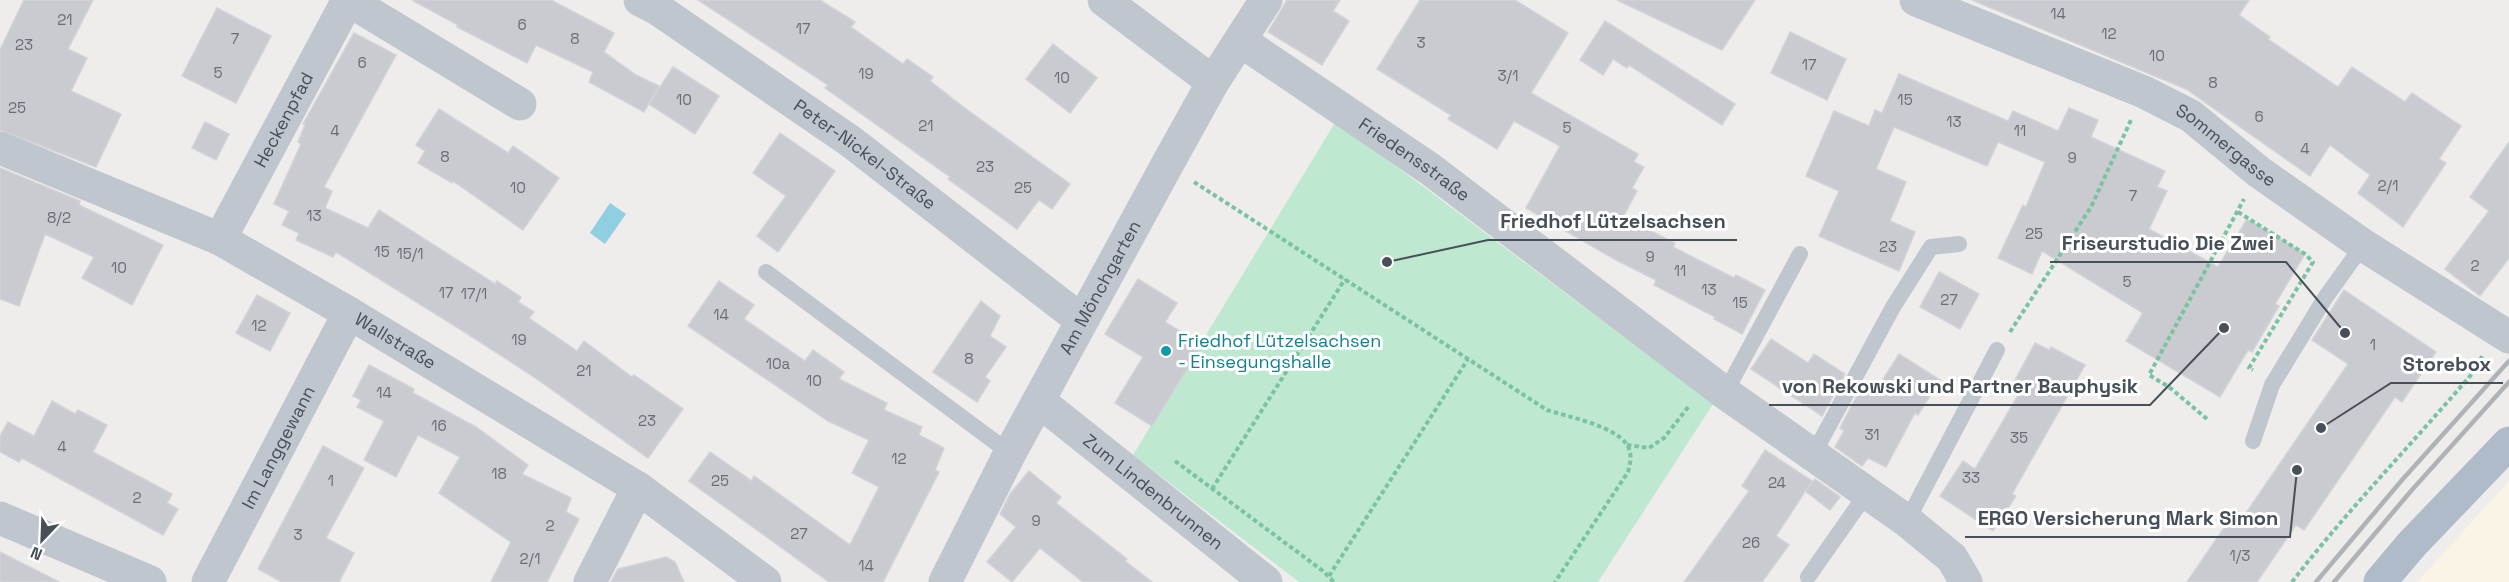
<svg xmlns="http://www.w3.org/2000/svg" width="2509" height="582" viewBox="0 0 2509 582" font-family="'Space Grotesk',sans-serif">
<rect width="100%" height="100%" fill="#efecec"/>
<!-- commercial -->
<path fill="#f9f4e6" d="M2509,481V582H2417L2508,482Z"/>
<!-- green -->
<path fill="#bee9d0" d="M1336,121L1713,404L1598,582H1299L1133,455Z"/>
<!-- water -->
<path fill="#90cee2" d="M610,203L626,214L605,244L590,233Z"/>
<!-- building -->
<g fill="#cacbd1" stroke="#d1d3d7" stroke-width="1.5">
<path d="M24,0H93L68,49L87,58L71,91L121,114L96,167L0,130V50Z"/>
<path d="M412,0H551L614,33L604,52L636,75L659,86L644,112L589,82L593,72L536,45L527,63L457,27L458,25Z"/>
<path d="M698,0H820L855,22L851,27L903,64L907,59L933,77L930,81L966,109L1070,184L1052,209L1039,200L1017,229L948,179L950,177L825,88L828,85Z"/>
<path d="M1287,0H1340L1333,11L1349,21L1322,65L1268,32Z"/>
<path d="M1420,0H1515L1568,33L1531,93L1638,154L1634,162L1644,167L1632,188L1637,191L1623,217L1675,243L1673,247L1734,278L1736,275L1765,290L1742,334L1714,319L1715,317L1654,285L1656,280L1616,260L1526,208L1560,146L1514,121L1497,149L1448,119L1451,115L1377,69Z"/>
<path d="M1617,0H1755L1722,50Z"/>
<path d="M1972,0H2249L2239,15L2270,37L2268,39L2338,87L2352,67L2405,102L2412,93L2461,126L2439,159L2446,163L2403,227L2358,193L2370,175L2330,145L2310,176L2186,89Z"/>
<path d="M217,8L271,36L236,103L182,76Z"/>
<path d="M1605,21L1735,104L1722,125L1629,65L1627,68L1613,59L1603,75L1580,60Z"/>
<path d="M1790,32L1846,59L1827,100L1771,73Z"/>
<path d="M354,33L396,55L324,187L332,191L325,208L368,228L379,210L495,284L497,281L521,297L518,302L534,312L529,318L577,351L584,341L632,377L634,375L683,409L648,458L534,377L463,331L336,252L333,257L296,240L299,233L282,225L289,211L274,204L301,144L298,142L305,125L303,124Z"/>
<path d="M1053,44L1097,78L1070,113L1026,79Z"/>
<path d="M673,67L719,96L695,134L649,104Z"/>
<path d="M1899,74L2008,121L2013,111L2058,131L2069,108L2098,120L2091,137L2165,171L2157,187L2167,191L2149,229L2218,267L2247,219L2305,254L2275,304L2279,306L2252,352L2248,350L2220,397L2126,341L2143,313L2042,251L2032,274L1998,258L2023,205L2026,207L2045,162L1998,142L1987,166L1894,127L1876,169L1906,182L1890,221L1915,232L1899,271L1819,236L1839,191L1806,176L1834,111L1869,126L1875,110L1882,113Z"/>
<path d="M439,109L508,153L513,146L559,178L523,230L453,181L452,183L418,163L425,151L416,145Z"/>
<path d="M205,122L229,134L216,160L192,148Z"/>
<path d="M780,133L835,171L778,252L757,236L786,196L753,173Z"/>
<path d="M2509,142V258L2480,296L2445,269L2489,211L2470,197Z"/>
<path d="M0,168L80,201L79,205L163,245L132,305L82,278L94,257L45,234L19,306L0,299Z"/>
<path d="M1939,272L1979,294L1960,329L1920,307Z"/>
<path d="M1138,279L1177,303L1165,322L1202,345L1152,426L1115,403L1143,357L1105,334Z"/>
<path d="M719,281L754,305L744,319L805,361L813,350L844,372L839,379L887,403L884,410L922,427L919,435L944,448L935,470L939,472L883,582H829L689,481L710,452L752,481L754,476L850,545L879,487L852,473L869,440L828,421L688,326Z"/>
<path d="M2344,290L2436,352L2402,402L2395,397L2304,530L2296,525L2257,582H2187L2236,510L2244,516L2348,364L2312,340Z"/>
<path d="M257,295L290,313L270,351L236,333Z"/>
<path d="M981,301L1000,316L990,336L1006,347L985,377L990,381L977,402L933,372Z"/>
<path d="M1771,339L1808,363L1814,354L1845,374L1822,416L1751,369Z"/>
<path d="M2035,343L2049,350L2051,347L2085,365L2012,494L2016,496L1993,531L1940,496L1963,461L1975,469L2023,387L2014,382Z"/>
<path d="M1899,354L1940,380L1918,415L1915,413L1886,467L1868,458L1862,466L1835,447L1844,431L1840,428L1862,386L1874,394Z"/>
<path d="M369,365L414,389L413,393L476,427L528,465L522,474L571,498L566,512L579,519L547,582H491L511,542L439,493L460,457L418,435L396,477L364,460L384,421L357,407L361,400L353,396Z"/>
<path d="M52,401L75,414L78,410L107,425L93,452L172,494L167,503L178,509L163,535L22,458L19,462L0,452V436L8,422L34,436Z"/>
<path d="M323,446L364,468L326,538L354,553L339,582H282L258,569Z"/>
<path d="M1765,450L1812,481L1776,536L1789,545L1762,582H1684L1749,491L1742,486Z"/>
<path d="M1029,471L1061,497L1056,503L1127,559L1125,561L1152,582H1083L1040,548L1012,582L987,562L1016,527L1000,514L1010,494Z"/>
<path d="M1815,479L1840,497L1830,510L1805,491Z"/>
<path d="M0,552L59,582H0Z"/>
<path d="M666,557L675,562L684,582H611L618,569Z"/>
</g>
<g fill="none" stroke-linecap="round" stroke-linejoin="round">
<!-- path -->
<g stroke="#7ac3a2" stroke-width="4" stroke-dasharray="4.5 3" stroke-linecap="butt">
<path d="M1194,182L1547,410C1569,417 1615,426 1627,445C1633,454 1630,464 1628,472L1555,582"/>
<path d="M2238,212L2305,254L2313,262L2249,368L2253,370"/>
<path d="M2010,332L2091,207L2131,120"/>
<path d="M2207,419L2169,387L2149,375L2244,199"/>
<path d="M1627,445L1649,448L1664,438L1689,406"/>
<path d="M1175,461L1323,571L1334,582"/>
<path d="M1212,489L1345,279"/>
<path d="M1329,576L1468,359"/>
<path d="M2292,582C2349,508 2416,440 2476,369L2482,356"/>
</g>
<!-- lane -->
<g stroke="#bfc6cd" stroke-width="16">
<path d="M766,272L1010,453"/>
<path d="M1725,393L1800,254"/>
<path d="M2253,441L2272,385L2325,298L2363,245"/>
<path d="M1813,455L1893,307L1931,247L1959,244"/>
<path d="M1907,521L1997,350"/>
<path d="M1808,577L1867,493"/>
</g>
<!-- street -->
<g stroke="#bfc6cd" stroke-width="33">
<path d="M348,0L520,104"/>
<path id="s1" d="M640,0L656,8L850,141L1081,320"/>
<path d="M1104,0L1213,82"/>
<path id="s2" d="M1916,0L2144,92L2191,116L2259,172L2363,245L2509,337"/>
<path id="s3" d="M1241,41L1430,169L1725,393L1907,521L1952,558L1966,582"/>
<path id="s4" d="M0,148L220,239L349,313L638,488L765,582"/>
<path id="s5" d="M220,239L348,0"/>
<path id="s6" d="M1039,401L1266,582"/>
<path d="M0,518L150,582"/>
<path id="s7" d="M208,582L349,313"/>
<path d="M590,582L638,488"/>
<path id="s8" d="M945,582L1010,453L1167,165L1213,82L1266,0"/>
</g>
<!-- primary -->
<path stroke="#afbbc9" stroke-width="33" d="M2380,582L2412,544L2509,443"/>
<!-- rail -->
<g stroke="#afb2b6" stroke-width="4.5">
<path d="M2316,582L2402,480L2509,361"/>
<path d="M2334,582L2411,491L2509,382"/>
</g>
</g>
<!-- markers -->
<circle fill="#0f9aa8" stroke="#fff" stroke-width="2" cx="1166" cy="351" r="6"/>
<g text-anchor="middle" stroke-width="6" stroke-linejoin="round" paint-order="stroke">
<!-- number labels -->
<g font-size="15" fill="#686e76">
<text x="2058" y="19">14</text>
<text x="65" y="25">21</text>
<text x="522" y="30">6</text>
<text x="803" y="34">17</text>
<text x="2109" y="39">12</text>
<text x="235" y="44">7</text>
<text x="575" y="44">8</text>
<text x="1421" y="48">3</text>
<text x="24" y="50">23</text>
<text x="2157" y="61">10</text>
<text x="362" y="68">6</text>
<text x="1809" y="70">17</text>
<text x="218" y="78">5</text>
<text x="866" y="79">19</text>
<text x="1508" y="81">3/1</text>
<text x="1062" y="83">10</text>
<text x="2213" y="88">8</text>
<text x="684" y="105">10</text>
<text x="1905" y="105">15</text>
<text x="17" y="113">25</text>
<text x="2259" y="122">6</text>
<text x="1954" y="127">13</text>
<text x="926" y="131">21</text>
<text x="1567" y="133">5</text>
<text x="335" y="136">4</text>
<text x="2020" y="136">11</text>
<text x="2305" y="154">4</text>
<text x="445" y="162">8</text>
<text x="2072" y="163">9</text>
<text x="985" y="172">23</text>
<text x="2388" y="191">2/1</text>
<text x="518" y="193">10</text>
<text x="1023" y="193">25</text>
<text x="2133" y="201">7</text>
<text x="314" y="221">13</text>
<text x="59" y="223">8/2</text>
<text x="2034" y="239">25</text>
<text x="1888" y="252">23</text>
<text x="382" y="257">15</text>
<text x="410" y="259">15/1</text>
<text x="1650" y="262">9</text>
<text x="2475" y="271">2</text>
<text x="119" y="273">10</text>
<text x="1680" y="276">11</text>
<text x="2127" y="287">5</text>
<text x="1709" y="295">13</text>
<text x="446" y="298">17</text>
<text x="474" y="299">17/1</text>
<text x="1949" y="305">27</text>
<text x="1740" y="308">15</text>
<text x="721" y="320">14</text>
<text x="259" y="331">12</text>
<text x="519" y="345">19</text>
<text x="2373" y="350">1</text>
<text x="969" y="364">8</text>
<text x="778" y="369">10a</text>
<text x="584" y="376">21</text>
<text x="814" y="386">10</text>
<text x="384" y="398">14</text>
<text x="647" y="426">23</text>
<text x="439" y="431">16</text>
<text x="1872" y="440">31</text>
<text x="2019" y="443">35</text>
<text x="62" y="452">4</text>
<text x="899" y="464">12</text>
<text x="499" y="479">18</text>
<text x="1971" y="483">33</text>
<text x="331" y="486">1</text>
<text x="720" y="486">25</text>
<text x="1777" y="488">24</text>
<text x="137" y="503">2</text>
<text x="1036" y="526">9</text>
<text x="550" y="531">2</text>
<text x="799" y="539">27</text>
<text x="298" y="540">3</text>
<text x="1751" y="548">26</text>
<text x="2240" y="561">1/3</text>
<text x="530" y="564">2/1</text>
<text x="866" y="571">14</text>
</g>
<!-- street labels -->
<g font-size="18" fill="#474f58" stroke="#fff">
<text dy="6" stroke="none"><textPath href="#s5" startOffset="135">Heckenpfad</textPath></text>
<text dy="6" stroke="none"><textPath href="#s2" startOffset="344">Sommergasse</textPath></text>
<text dy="6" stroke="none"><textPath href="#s1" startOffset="273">Peter-Nickel-Straße</textPath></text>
<text dy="6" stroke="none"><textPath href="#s3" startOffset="210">Friedensstraße</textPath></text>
<text dy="6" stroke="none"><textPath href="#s8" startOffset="333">Am Mönchgarten</textPath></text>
<text dy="6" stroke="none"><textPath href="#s4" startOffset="441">Wallstraße</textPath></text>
<text dy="6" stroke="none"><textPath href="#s7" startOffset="152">Im Langgewann</textPath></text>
<text dy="6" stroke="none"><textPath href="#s6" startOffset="146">Zum Lindenbrunnen</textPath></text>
</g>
<!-- culture labels -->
<g font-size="18" fill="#0d838f" stroke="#fff" text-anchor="start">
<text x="1178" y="347">Friedhof Lützelsachsen<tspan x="1178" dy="21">- Einsegungshalle</tspan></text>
</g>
</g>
<!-- callouts -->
<path fill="none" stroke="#474f58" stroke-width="2" d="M1387 262L1488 240H1737M2345 333L2286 262H2050M2321 428L2391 383H2503M2224 328L2150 405H1769M2297 470L2290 537H1965"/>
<g fill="#474f58" stroke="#fff" stroke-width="2">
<circle cx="1387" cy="262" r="6"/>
<circle cx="2345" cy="333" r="6"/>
<circle cx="2321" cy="428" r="6"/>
<circle cx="2224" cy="328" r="6"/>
<circle cx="2297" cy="470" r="6"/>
</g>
<g font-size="20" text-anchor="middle" font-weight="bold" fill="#474f58" stroke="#fff" stroke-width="6" stroke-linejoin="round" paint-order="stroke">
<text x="1613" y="228">Friedhof Lützelsachsen</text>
<text x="2168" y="250">Friseurstudio Die Zwei</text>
<text x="2447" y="371">Storebox</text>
<text x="1960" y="393">von Rekowski und Partner Bauphysik</text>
<text x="2128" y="525">ERGO Versicherung Mark Simon</text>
</g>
<!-- north arrow -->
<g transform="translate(42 540) rotate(203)" stroke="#ffffff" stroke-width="4.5" paint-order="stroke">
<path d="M0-4.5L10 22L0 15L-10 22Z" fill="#474f58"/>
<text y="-9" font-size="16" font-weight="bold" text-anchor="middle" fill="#474f58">N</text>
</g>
</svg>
